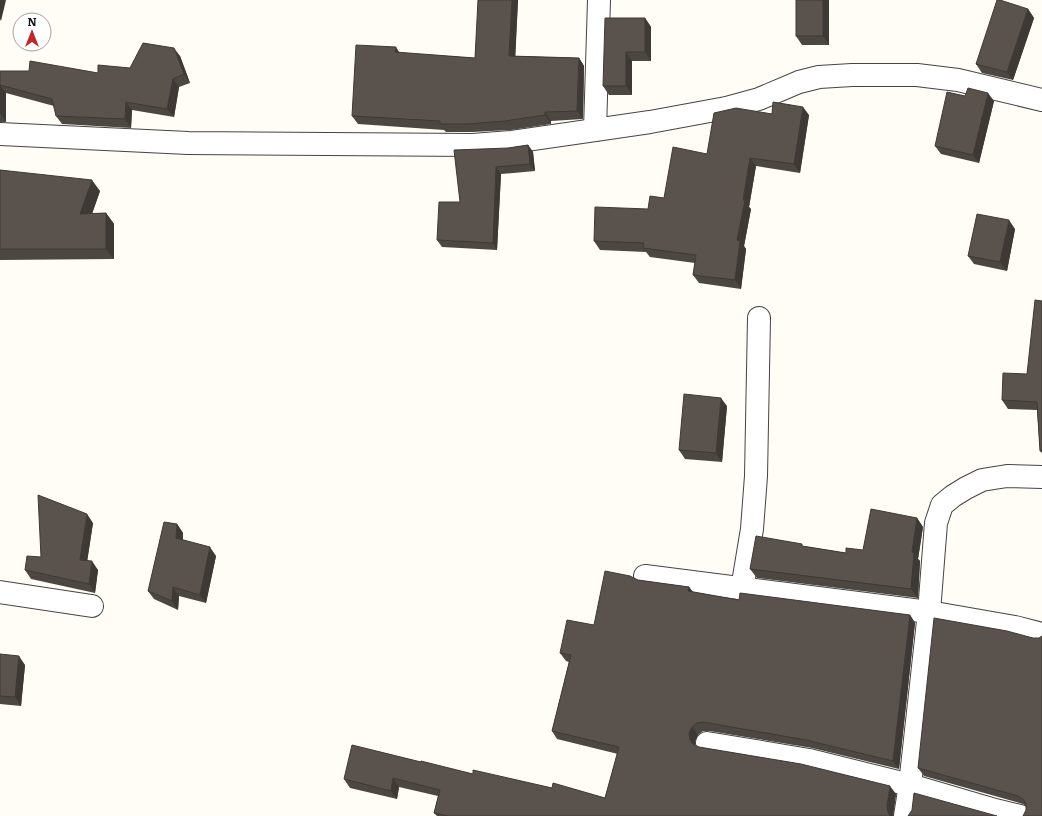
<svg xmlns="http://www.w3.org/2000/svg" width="1042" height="816" viewBox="0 0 1042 816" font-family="Literata,serif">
<rect width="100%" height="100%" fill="#fffdf5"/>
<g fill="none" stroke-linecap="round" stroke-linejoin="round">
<!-- minor casing -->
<g stroke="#444" stroke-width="24">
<g id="minor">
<path d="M595,130L599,0"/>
<path d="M0,134L188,143L473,145L512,142L595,130L650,122L726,108L759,99L799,82L819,77L852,75H917L958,80L1042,100"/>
<path d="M645,576L929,612L1015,627L1042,634"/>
<path d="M742,589L752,529L756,476L759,318"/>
<path d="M0,592L92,606"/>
<path d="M707,743L809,760L910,785L995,810L1020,816"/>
<path d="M905,816L910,785L929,612L936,523L942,505L953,496L966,488L982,480L1007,476L1042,477"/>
</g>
</g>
<!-- minor -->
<use href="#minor" stroke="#fff" stroke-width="22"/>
</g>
<!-- wall -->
<g fill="#4d4742">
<path d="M479,0H518L515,56L579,58L584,66L583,119L551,121V124L511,130L473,132H446L444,130L358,124L352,116L400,53L475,58Z"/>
<path d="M829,0V45H802L796,36Z"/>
<path d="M1028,9L1034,18L1013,80L982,73L976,64Z"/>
<path d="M645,18L651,27V61H632V95H609L603,86Z"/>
<path d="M180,56L190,83L179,87L174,117L132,110L131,128L62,124L56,116L54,106L6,93V122H0V71H29L98,73L130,68Z"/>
<path d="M965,96L994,101L979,163L941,154L935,146Z"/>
<path d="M772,114L809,115L800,173L756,166L749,207L751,209L744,246L746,249L741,289L699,283L693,275L695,263L650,257L646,252L600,250L594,241L648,209L664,198L707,154Z"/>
<path d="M528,145L533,152L535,171L501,174L497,250L442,247L437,240L460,202L508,148Z"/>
<path d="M0,170L100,191L92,214L106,213L114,224V259L0,260Z"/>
<path d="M1015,229L1007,271L974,264L968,256Z"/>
<path d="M1042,301V453L1040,451L1037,410L1008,409L1002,400L1027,374Z"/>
<path d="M727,406L722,462L685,459L679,450Z"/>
<path d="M917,518L923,527L918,559L920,561L918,598L757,578L750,569L803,546L846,553L863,550Z"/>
<path d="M93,523L87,561L98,570L95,593L31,579L25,570L41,557Z"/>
<path d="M177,524L183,533V540L216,556L206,603L179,596L178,610L154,599L148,591Z"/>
<path d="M638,580L689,587L693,592L739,600L910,615L915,623L899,769L812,748L709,731H703L698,735L695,741V745L699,747L896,794L893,816H437L434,813L438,796L399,787L397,799L350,788L344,779L421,762L473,774L605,798L618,754L557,739L552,731L569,662L566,661L560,653L594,625Z"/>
<path d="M1033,638H1039L1026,810V806L1023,804L924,776L918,768Z"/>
<path d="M0,654L25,665L21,706L0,704Z"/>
</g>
<!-- shaded-wall -->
<g fill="#3f3936">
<path d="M0,0H6L1,21L0,19Z"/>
<path d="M512,0H518L515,64L509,56Z"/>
<path d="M823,0H829V45L823,36Z"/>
<path d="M1028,9L1034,18L1013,80L1007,72Z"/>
<path d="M645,18L651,27V61L645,52Z"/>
<path d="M396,47L401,55L395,52Z"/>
<path d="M174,48L180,56L190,83L184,74Z"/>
<path d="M626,52L632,61V95L626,86Z"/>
<path d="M579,58L584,66L583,119L577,111Z"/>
<path d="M173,79L179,87L174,117L167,109Z"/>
<path d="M0,85L6,93V122L0,113Z"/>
<path d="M988,93L994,101L979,163L973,155Z"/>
<path d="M126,102L132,110L131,128L125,119Z"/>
<path d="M803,107L809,115L800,173L794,164Z"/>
<path d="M545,112L551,121V124L545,115Z"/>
<path d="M528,145L533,152L535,171L530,164Z"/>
<path d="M750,158L756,166L749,207L751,209L744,246L746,249L741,289L735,280L737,240Z"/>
<path d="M496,167L501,174L497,250L493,243Z"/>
<path d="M92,180L100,191L88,225L80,214Z"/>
<path d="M106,213L114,224V259L106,249Z"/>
<path d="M1009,220L1015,229L1007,271L1000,262Z"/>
<path d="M721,398L727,406L722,462L716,453Z"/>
<path d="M87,514L93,523L86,569L80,560Z"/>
<path d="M917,518L923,527L918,559L920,561L918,598L911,589L912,552Z"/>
<path d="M177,524L183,533L182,547L176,538Z"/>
<path d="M210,547L216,556L206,603L200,595Z"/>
<path d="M92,561L98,570L95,593L89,584Z"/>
<path d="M173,587L179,596L178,610L172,601Z"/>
<path d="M689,587L695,595L688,591Z"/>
<path d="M910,615L915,623L899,769L893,761Z"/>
<path d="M19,656L25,665L21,706L15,697Z"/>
<path d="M692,727L698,735L695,741V748L690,740L689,733Z"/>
<path d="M393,778L399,787L397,799L391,791Z"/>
<path d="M890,786L896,794L893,816H890L888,812L887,806Z"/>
</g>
<!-- building -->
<g fill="#5a524d" stroke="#3f3936">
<path d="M478,0H512L509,56L579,58L577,111L545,112V115L505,121L467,124H440V121L352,116L356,45L396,47L395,52L475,58Z"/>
<rect x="796" y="0" width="27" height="36"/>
<path d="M997,0H1000L1028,9L1007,72L976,64Z"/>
<path d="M605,18H645V52H626V86H603Z"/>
<path d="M143,43L174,48L184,74L173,79L167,109L126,102L125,119L56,116L52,99L0,85V113V71H29L30,61L98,73V65L130,68Z"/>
<path d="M968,88L988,93L973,155L935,146L947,92L965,96Z"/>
<path d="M773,102L803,107L794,164L750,158L743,200H745L737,240L740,241L735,280L693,275L696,255L643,248L644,243L594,241L595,207L648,209L650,196L664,198L673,147L707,154L714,113L736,108L772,114Z"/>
<path d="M528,145L530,164L496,167L493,243L437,240L439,202H460L454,150L508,148Z"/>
<path d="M0,170L92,180L80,214L106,213V249H0Z"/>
<path d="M977,214L1009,220L1000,262L968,256Z"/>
<path d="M1035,300L1042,301V451H1040L1037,402L1002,400L1003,373L1027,374Z"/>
<path d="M684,394L721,398L716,453L679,450Z"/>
<path d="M38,495L87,514L80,560L92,561L89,584L25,570L27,556L41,557Z"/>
<path d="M871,509L917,518L912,552L914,553L911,589L750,569L756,536L802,544V546L846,553V548L863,550Z"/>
<path d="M164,522L177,524L176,538L210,547L200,595L173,587L172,601L148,591Z"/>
<path d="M605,571L630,576L638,580L689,587L688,591L739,600L740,593L910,615L893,761L806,740L703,722L697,723L692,727L689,733L690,740L693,744L699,747L801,764L890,786L887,806L888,812L890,816H448L434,813L440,790L393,778L391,791L344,779L352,745L421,762V761L473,774V770L552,788L553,783L605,798L619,747L552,731L571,655L560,653L567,620L594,625Z"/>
<path d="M934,618L1007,631L1033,638H1039L1042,636V816H1023L1026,810V804L1023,799L1018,796L918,768Z"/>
<path d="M0,654L19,656L15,697L0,696Z"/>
<path d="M914,793L997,816H908L912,810Z"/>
</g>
<!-- north arrow -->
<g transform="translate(32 32)"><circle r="19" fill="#ffffff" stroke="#a0a0a0"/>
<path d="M0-3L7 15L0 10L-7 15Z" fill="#c4262e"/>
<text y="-6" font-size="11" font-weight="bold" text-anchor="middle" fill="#111111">N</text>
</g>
</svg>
